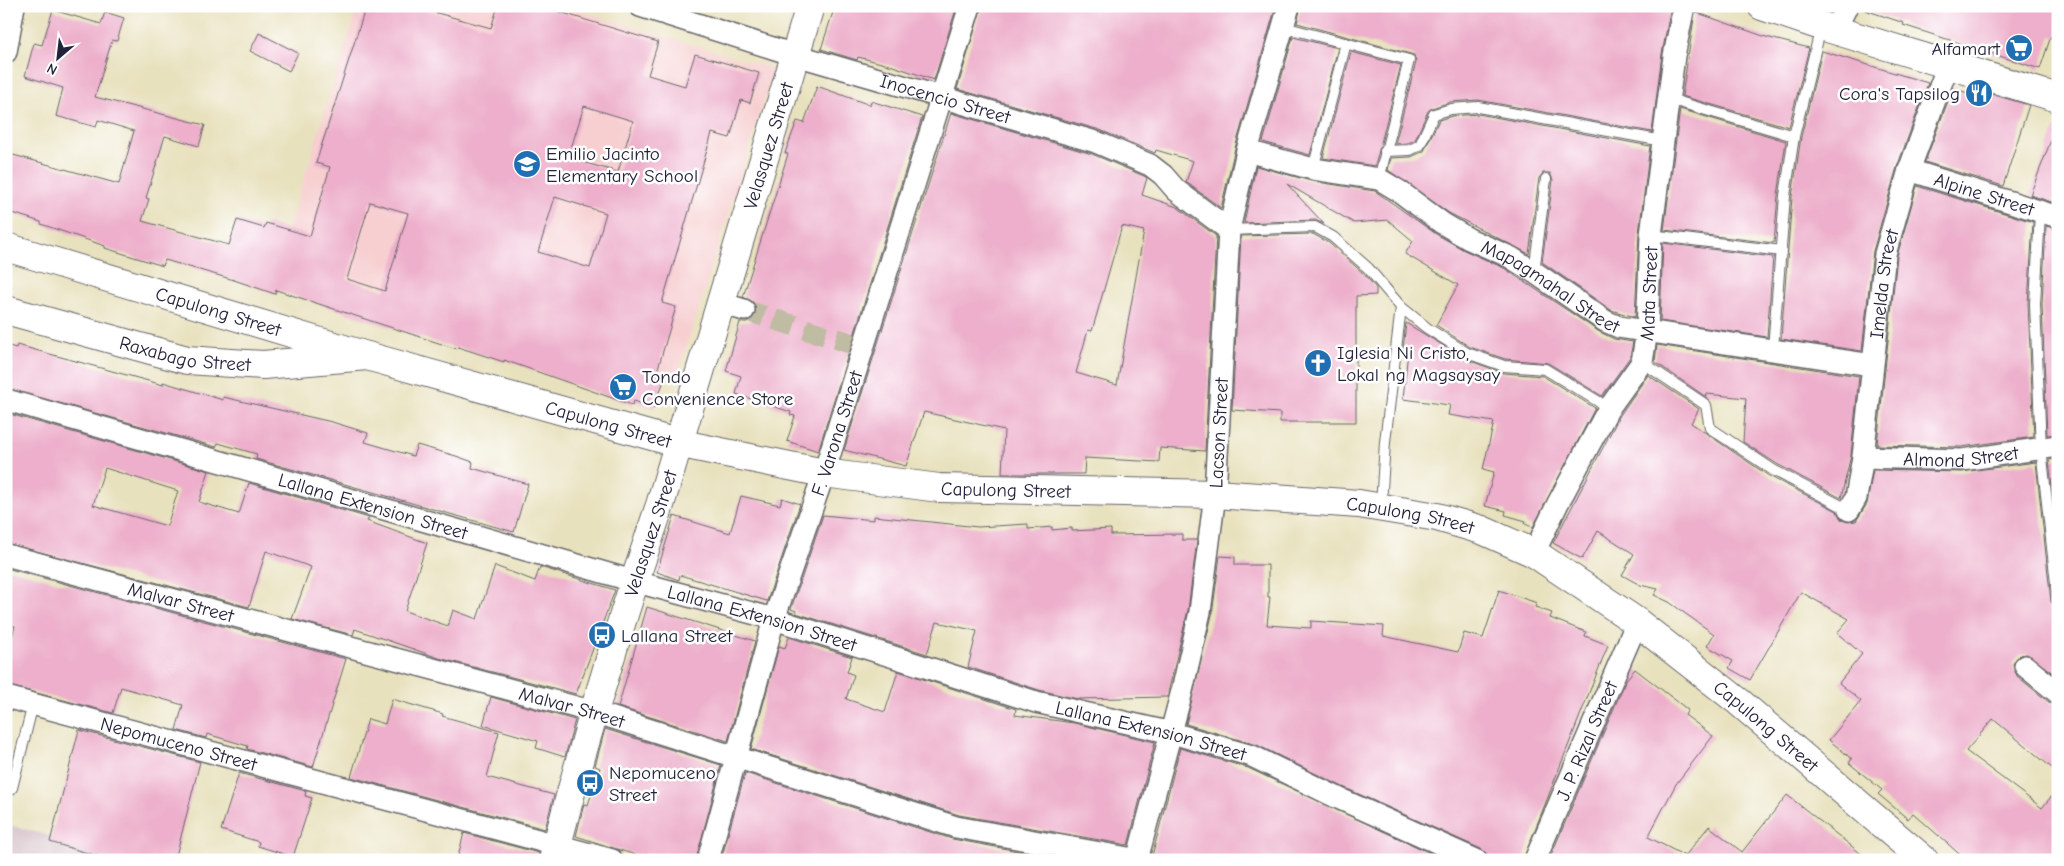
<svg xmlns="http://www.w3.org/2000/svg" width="2064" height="866" viewBox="0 0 2064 866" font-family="'Comic Neue',sans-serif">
<rect width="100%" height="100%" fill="#fff"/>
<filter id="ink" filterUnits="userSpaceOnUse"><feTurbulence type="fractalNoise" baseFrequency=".02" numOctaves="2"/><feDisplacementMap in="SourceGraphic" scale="10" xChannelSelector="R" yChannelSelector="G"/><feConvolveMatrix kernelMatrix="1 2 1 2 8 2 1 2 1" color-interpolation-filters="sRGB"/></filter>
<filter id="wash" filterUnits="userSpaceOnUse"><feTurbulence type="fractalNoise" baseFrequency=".0096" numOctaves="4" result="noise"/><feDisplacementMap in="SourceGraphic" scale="20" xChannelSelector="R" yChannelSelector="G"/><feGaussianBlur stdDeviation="1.12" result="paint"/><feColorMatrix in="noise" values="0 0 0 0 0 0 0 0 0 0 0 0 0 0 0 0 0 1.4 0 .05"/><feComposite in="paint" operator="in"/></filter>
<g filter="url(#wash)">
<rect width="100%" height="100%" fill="#e8e1bd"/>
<!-- built -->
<path fill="#f7cfd0" d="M358,6H563L774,69L677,377L279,258Z"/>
<!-- industrial -->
<path fill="#d2bdc5" d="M6,824L137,860H6Z"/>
<g id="blocks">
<!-- building -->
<g fill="#edafcb" fill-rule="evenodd">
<path d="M366,6H412L491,28L498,6H540L658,42L648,75L685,86L695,54L759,73L750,103L741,100L730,138L712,133L662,303L676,307L656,375L665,378L654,408L634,401L632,405L504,360V362L458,347L457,349L276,290L275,294L234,280L165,260L163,266L105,248V246L41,224V222L6,211V153L119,184L134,131L98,120L96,127L56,116L63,88L25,76L34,43L42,45L53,10L101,24L105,12L124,18L117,41L112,40L95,97L205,125L199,146L165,136L146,198L149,199L142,221L229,245L237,220L264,228L266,223L310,236L330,167L316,163ZM584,106L633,121L618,172L568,158ZM555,197L606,213L590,268L538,252ZM370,202L408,213L385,291L347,279Z"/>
<path d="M835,6H957L934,80L893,66L858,57L857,60L821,49Z"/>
<path d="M982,6H1276L1235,148L1221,208L1186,182L1193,161L1156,150L1155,153L1100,130L957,89Z"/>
<path d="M1301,6H1671L1662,54L1652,132L1478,100L1450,102L1432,108L1428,111L1415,140L1408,143L1395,144L1416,62L1414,55L1297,23Z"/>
<path d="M1866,6H2058V38L2051,36L2040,69L1903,25L1904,23L1865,10Z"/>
<path d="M1695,12L1766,37L1809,48L1789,127L1682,96Z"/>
<path d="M259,33L298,53L289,71L250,51Z"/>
<path d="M1293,37L1338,48L1310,155L1263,142Z"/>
<path d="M1822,51L1928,83L1897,167L1873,251L1862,351L1781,339L1792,197L1801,137Z"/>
<path d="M1351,52L1401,65L1375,166L1323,158Z"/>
<path d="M817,86L870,105L871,101L922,117L818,451L787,441L795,416L790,415L791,412L736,394L741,376L726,371L740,322H747L756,314L753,302L743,297L788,154L785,153L797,121L804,123Z"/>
<path d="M1953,88L1982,98L1984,92L2029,105L2003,186L1925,162Z"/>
<path d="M1680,109L1786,141L1778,195L1774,243L1664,230Z"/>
<path d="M951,113L1092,154L1144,176L1147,178L1142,195L1177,207L1216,236L1205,451L1160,448L1159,462L1085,458L1084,474H1002L1004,430L924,412L906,466L844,450ZM1122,226L1144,231L1117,385L1076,373L1088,330L1092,331Z"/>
<path d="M1478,114L1650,146L1639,233L1635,317L1611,310L1542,262L1553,180L1550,173H1543L1539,178L1529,254L1449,213L1388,170L1391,158L1411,157L1424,151L1439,120L1452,116Z"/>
<path d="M2056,127H2058V204L2030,195Z"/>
<path d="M1256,166L1311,181L1375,191L1436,234L1464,250L1504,268L1598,331L1614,339L1633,342L1630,357L1602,396L1548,363L1505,359L1470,347L1436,325L1458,285L1405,254L1413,241L1388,220L1354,223L1287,184L1324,224L1315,220L1244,223Z"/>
<path d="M1917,186L2033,222L2028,304L2034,437L1961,447L1877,445L1897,256Z"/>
<path d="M2046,226L2058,229V434L2047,435L2042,304Z"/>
<path d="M1313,234L1329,243L1363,273L1376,288V295L1356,296V422H1280V413L1232,410L1241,236Z"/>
<path d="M1663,243L1773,257L1767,337L1660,321Z"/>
<path d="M1406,323L1465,359L1503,373L1543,376L1595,408L1533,527L1525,524L1526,521L1505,515L1506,511L1485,506L1494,472L1483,469L1494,422L1448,415L1450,405L1403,399L1408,351L1403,350Z"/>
<path d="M6,345L16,348L17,345L163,385V382L223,400V397L332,422L368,433L365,442L413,456L417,445L456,456L473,462L472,468L528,484L514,532L256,459L257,454L218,443L216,447L6,388Z"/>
<path d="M1657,345L1859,376L1851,455L1841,498L1777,464L1743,442L1746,398L1707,394L1706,397L1655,362Z"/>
<path d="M1648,375L1699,409L1691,423L1769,476L1837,511L1842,520L1848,522L1856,521L1867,504L1873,470L1962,472L2036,462L2051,602L2058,608V677L2027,654L2020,655L2013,664L2017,676L2050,703L2058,705V773L1993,719L1966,751L2042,808L2058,788V860H1966L1913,813L1908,819L1878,794L1882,790L1849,763L1852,759L1829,740L1861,701L1839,683L1862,654L1837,633L1849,619L1801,592L1750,680L1729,668L1733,661L1707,646L1714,634L1669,602L1654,595L1658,589L1640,585L1622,575L1634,554L1598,531L1582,559L1553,543L1620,415Z"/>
<path d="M6,413L209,471L199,502L239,514L249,483L369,518L367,521L427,543L405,611L448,626L453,610L477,619L495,566L535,581L540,567L615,590L576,694L439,658L355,629L353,635L292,619L311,567L266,551L249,607L6,543ZM105,468L178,491L167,526L93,505Z"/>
<path d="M2058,459V537L2049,460Z"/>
<path d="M741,496L780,505L782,498L800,504L767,601L680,575L679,580L657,572L674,516L730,533Z"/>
<path d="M823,515L874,520V516L978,527L1028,524V529L1052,527V530L1072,528V531L1111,529V535L1182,534V540H1197L1188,610L1167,697L1078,699L1039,690L968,667L977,631L937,622L927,654L796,613V611L791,609Z"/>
<path d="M1220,556L1235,557V565H1268V597H1270L1267,625L1311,628V621L1384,626L1383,636L1458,652L1464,633L1483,638L1499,590L1537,603L1535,607L1552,613L1550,618L1586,632L1585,636L1608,645L1523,860H1488L1486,853L1481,849L1343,787L1257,745L1186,724L1212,615Z"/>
<path d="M6,568L346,659L313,767L247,749L248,746L207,734L206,738L176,730L183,705L121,687L113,713L6,685V658L15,626L6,623Z"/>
<path d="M647,607L755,641L728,741L618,707Z"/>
<path d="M789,637L852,657L847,672L854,675L846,699L885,712L898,671L1016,709L1015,715L1074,723L1155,742L1128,845L959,815L751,749L779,646L785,648Z"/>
<path d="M1635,669L1688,710L1685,715L1713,736L1676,784L1648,837L1685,856L1709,826L1742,852L1787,795L1869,860H1549L1626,680Z"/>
<path d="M491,697L575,720L565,757L536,748L538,741L483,725Z"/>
<path d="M392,699L443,714L442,716L499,732L487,777L554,795L545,829L351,777L368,719L385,724Z"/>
<path d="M605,729L721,765L696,860H665L646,854L645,858L576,836L584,804L588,805L600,768L595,766Z"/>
<path d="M79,730L200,762L175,860H111L50,842Z"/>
<path d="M1180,748L1248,768L1445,860H1151Z"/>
<path d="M239,773L306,791L305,796L312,798L293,857L258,846L259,842L221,830Z"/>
<path d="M745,773L952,839L1067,860H721Z"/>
<path d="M464,833L539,853L538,860H457Z"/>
</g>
</g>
</g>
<g filter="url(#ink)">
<use href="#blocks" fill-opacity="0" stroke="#676568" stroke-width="1"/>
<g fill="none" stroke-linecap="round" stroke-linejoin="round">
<!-- street-tunnel -->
<path stroke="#c0bba3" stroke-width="21" stroke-dasharray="21 11" stroke-linecap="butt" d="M744,310L853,344"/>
<!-- lane casing -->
<g stroke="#676568" stroke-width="12">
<g id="lane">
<path d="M1284,27L1409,60L1379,179"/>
<path d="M1669,99L1794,136"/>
<path d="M1385,151L1410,150L1420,145L1434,114L1451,109L1478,107L1663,141"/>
<path d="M1313,169L1346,43"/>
<path d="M2040,213L2035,304L2041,449L2058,601"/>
<path d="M1229,230L1315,227L1333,237L1368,268L1401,307L1427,328L1467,353L1504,366L1545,369L1609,408"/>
<path d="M1651,235L1782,251"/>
<path d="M1534,272L1546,179"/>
<path d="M1773,349L1785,196L1794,136L1821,27"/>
<path d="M1642,362L1706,405L1710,428L1773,470L1849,510"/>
<path d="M1381,506L1385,442L1401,307"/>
<path d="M6,794L12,788L33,704"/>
</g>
</g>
<!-- street casing -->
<g stroke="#676568" stroke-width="24">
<g id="street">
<path id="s1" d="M640,6L782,51L1096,142L1150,165L1163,175L1176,190L1229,230"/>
<path d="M1835,30L1847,6"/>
<path d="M6,52L14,6"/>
<path id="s2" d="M1247,151L1313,169L1379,179L1399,191L1442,223L1469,239L1510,257L1534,272L1605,321L1619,327L1872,365"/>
<path id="s3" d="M1909,170L2058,217"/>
<path d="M721,303L744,310"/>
<path id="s4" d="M7,400L633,581L774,619L1036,702L1172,733L1252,756L1338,798L1476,860"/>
<path id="s5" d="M1863,457L1962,460L2058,446"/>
<path id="s6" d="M1849,510L1856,498L1863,457L1885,254L1909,170L1948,65"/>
<path id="s7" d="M1534,553L1558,503L1609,408L1642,362L1647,331L1651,235L1674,56L1684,6"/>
<path id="s8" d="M6,555L594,712L956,827L1139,860"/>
<path d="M2025,666L2058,693"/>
<path id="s9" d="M6,697L612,860"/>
<path id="s10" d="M708,860L774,619L824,473L970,6"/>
<path id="s11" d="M1137,860L1182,691L1200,612L1215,494L1229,230L1247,151L1289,6"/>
<path id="s12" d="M1535,860L1637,622"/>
</g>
</g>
<!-- secondary casing -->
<g stroke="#676568" stroke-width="30">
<g id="secondary">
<path d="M1762,6L1821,26L2058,98"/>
<path id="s13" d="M6,310L187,360L263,365L367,356"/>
<path id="s14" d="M553,860C584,740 620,622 660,505L810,6"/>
</g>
</g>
<!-- primary casing -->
<g stroke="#676568" stroke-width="30">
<g id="primary">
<path id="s15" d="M6,247L367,356L677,443L824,473L939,488L1215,494L1359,504L1437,517L1482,530L1534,553L1637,622L1739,702L1924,860"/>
</g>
</g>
<!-- lane -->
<use href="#lane" stroke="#fff" stroke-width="10"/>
<!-- street -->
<use href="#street" stroke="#fff" stroke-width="21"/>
<!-- secondary -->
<use href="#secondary" stroke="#fff" stroke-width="28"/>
<!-- primary -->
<use href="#primary" stroke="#fff" stroke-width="28"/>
</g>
</g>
<!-- icons -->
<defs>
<g id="supermarket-disc" transform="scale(1.4375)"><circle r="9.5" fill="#1f6fb2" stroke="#fff"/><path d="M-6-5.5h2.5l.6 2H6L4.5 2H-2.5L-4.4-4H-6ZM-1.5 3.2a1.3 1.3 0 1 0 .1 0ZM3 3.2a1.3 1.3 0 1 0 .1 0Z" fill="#fff"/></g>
<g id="restaurant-disc" transform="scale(1.4375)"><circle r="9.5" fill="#1f6fb2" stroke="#fff"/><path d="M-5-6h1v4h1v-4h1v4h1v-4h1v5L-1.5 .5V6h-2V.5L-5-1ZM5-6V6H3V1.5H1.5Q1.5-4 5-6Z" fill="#fff"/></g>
<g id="school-disc" transform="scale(1.4375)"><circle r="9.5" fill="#1f6fb2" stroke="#fff"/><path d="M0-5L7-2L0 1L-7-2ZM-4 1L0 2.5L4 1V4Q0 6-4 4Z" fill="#fff"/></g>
<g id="church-disc" transform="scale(1.4375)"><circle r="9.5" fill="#1f6fb2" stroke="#fff"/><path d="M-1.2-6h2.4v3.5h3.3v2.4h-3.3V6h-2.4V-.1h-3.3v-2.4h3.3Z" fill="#fff"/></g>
<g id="bus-disc" transform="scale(1.4375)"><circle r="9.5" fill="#1f6fb2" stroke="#fff"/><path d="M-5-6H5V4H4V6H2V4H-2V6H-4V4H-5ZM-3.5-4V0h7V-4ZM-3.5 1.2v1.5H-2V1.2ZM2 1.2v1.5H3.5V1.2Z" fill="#fff"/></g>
</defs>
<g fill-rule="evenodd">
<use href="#supermarket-disc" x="2019" y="48"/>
<use href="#restaurant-disc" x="1979" y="93"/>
<use href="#school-disc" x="527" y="164"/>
<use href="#church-disc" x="1318" y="363"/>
<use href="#supermarket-disc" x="623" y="387"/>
<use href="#bus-disc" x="602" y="635"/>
<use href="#bus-disc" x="590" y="783"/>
</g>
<g text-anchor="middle" stroke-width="5" stroke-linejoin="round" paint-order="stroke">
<!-- poi labels -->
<g font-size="19" fill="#22223b" stroke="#fff" text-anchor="start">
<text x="2000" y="55" text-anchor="end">Alfamart</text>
<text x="1960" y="100" text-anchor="end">Cora's Tapsilog</text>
<text x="546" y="160">Emilio Jacinto<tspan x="546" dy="22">Elementary School</tspan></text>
<text x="1337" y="359">Iglesia Ni Cristo,<tspan x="1337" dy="22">Lokal ng Magsaysay</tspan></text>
<text x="642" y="383">Tondo<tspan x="642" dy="22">Convenience Store</tspan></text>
<text x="621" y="642">Lallana Street</text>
<text x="609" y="779">Nepomuceno<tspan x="609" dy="22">Street</tspan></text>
</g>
<!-- street labels -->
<g font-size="19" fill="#22223b" stroke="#fff">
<text dy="7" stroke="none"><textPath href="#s1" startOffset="319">Inocencio Street</textPath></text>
<text dy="7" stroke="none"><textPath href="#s14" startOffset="746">Velasquez Street</textPath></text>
<text dy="7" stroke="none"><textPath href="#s3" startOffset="79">Alpine Street</textPath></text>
<text dy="7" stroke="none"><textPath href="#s2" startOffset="338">Mapagmahal Street</textPath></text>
<text dy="7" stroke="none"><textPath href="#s6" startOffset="230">Imelda Street</textPath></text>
<text dy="7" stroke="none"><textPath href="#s7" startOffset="289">Mata Street</textPath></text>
<text dy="7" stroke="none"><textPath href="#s15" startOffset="222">Capulong Street</textPath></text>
<text dy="7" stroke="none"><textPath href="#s13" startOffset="185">Raxabago Street</textPath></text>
<text dy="7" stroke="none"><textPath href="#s15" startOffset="628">Capulong Street</textPath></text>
<text dy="7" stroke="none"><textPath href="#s10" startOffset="446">F. Varona Street</textPath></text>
<text dy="7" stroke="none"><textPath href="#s11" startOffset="436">Lacson Street</textPath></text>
<text dy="7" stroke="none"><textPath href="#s5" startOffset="98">Almond Street</textPath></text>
<text dy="7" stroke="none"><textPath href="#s15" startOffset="1032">Capulong Street</textPath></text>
<text dy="7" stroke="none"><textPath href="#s4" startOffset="381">Lallana Extension Street</textPath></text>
<text dy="7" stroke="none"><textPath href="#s15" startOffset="1438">Capulong Street</textPath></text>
<text dy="7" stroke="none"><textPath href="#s14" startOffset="341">Velasquez Street</textPath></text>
<text dy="7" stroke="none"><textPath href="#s8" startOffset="181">Malvar Street</textPath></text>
<text dy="7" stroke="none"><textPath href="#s4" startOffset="786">Lallana Extension Street</textPath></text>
<text dy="7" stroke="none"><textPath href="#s8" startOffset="586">Malvar Street</textPath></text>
<text dy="7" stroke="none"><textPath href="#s15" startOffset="1858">Capulong Street</textPath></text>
<text dy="7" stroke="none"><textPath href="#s4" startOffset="1191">Lallana Extension Street</textPath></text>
<text dy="7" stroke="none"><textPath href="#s12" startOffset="130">J. P. Rizal Street</textPath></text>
<text dy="7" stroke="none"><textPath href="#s9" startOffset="179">Nepomuceno Street</textPath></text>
</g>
</g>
<!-- margin -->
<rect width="2064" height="866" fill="none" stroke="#fff" stroke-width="25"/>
<!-- north arrow -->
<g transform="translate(58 58) rotate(208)" stroke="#ffffff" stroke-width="4" paint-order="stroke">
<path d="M0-4L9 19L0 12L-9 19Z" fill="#22223b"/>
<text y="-8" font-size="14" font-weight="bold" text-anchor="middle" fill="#22223b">N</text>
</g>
</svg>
